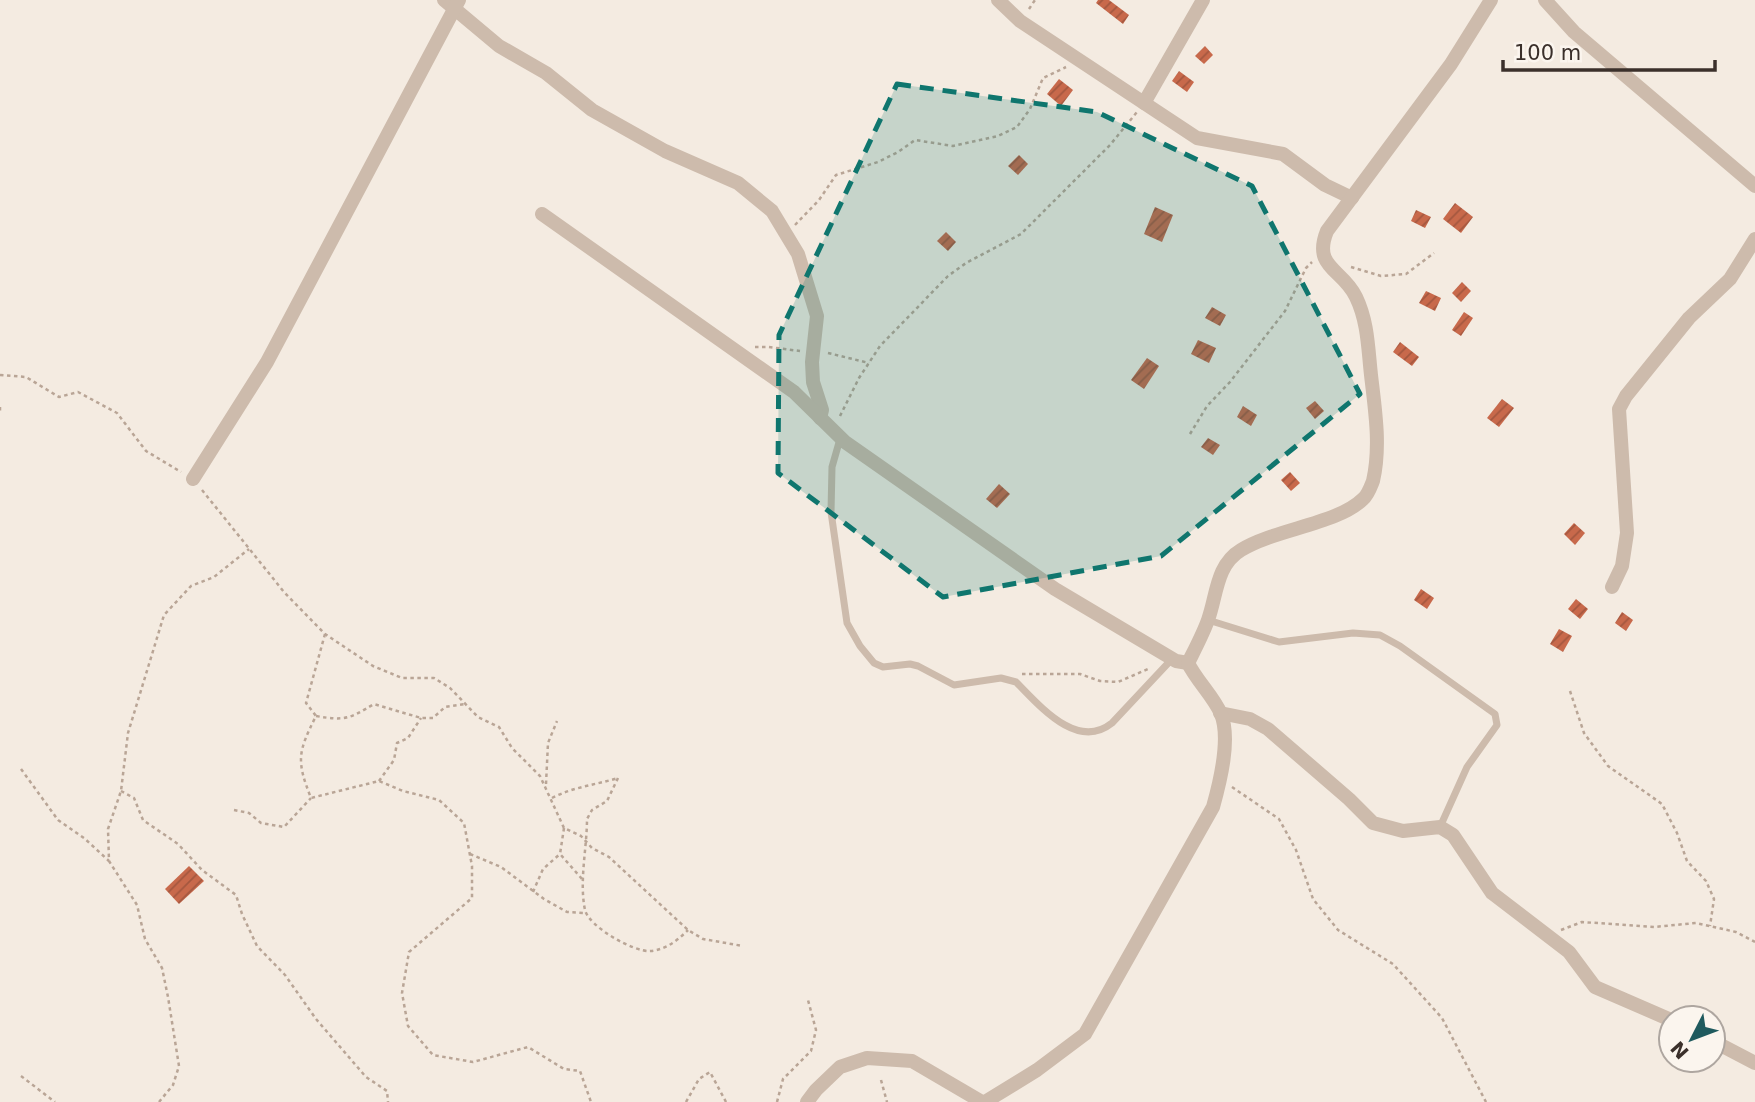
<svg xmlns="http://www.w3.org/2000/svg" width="1755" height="1102" viewBox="0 0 1755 1102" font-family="'DejaVu Sans',sans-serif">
<defs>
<pattern id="building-hatch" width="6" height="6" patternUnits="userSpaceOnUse" patternTransform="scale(1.75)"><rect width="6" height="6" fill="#c8694b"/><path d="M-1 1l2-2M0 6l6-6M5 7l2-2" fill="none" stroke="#a4573f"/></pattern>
</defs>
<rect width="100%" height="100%" fill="#f4ebe1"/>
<!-- building -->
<g fill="url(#building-hatch)">
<path d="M1098,0H1109L1129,15L1123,24L1096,3Z"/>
<path d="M1205,46L1213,55L1204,64L1195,56Z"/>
<path d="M1179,71L1194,82L1187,92L1172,81Z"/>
<path d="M1059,79L1073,90L1061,106L1047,94Z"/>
<path d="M1019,155L1028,164L1018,175L1008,166Z"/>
<path d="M1455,203L1473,217L1461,233L1443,219Z"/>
<path d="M1155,207L1173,215L1162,242L1144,234Z"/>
<path d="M1416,210L1431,217L1425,228L1411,221Z"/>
<path d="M946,232L956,242L948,251L937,241Z"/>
<path d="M1462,282L1471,291L1461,302L1452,293Z"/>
<path d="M1426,291L1441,298L1435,311L1419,303Z"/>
<path d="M1212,307L1226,315L1220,326L1205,318Z"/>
<path d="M1464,312L1473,318L1461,336L1452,330Z"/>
<path d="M1198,340L1216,348L1209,363L1191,354Z"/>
<path d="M1400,342L1419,357L1412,366L1393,352Z"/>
<path d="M1147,358L1159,366L1144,389L1131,380Z"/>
<path d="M1502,399L1514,408L1499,427L1487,418Z"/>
<path d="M1315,401L1324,411L1315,419L1306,408Z"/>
<path d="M1243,406L1257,415L1251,426L1237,417Z"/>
<path d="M1208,438L1220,445L1213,455L1201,447Z"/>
<path d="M1290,472L1300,483L1291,491L1281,480Z"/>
<path d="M999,484L1010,494L997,508L986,499Z"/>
<path d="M1574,523L1585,533L1575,545L1564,534Z"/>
<path d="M1421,589L1434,598L1427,609L1414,600Z"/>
<path d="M1576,599L1588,609L1580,619L1568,609Z"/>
<path d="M1622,612L1633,620L1626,631L1615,623Z"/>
<path d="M1559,629L1572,636L1563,652L1550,644Z"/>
<path d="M189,866L204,881L179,904L165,889Z"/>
</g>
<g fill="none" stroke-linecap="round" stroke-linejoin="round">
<!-- path -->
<g stroke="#b9a596" stroke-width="2.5" stroke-dasharray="3.5 3.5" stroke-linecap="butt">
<path d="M1029,9L1035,0"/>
<path d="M795,225L819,200L836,175L878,162L898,152L915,140L953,146L998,136L1017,127L1030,109L1043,78L1066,67"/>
<path d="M1351,267L1381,276L1406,274L1434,253"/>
<path d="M755,347H769L800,351"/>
<path d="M828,353L869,363"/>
<path d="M0,375L26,377L59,397L78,392L117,413L146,451L181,472"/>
<path d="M0,407V413"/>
<path d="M840,416L859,378L880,346L948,276L966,263L1021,234L1110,145L1137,112"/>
<path d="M1190,434L1207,406L1230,382L1285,311L1306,268L1312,262"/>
<path d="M202,490L284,592L325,634L373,666L402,678H434L450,688L478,717L499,727L512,748L540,776L564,828L581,836L592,848L609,857L688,930L703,939L743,946"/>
<path d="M325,634L306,703L316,716C298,752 296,760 311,798L379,781L403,791L439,800L464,823L472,866V898L409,952L402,993L408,1026L433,1055L473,1062L528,1047L564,1069L580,1071L591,1102"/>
<path d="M1022,674H1080L1100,681L1118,682L1148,669"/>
<path d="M1570,691L1584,733L1608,766L1662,804L1677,833L1687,861L1706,881L1714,899L1710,926"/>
<path d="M316,716C345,721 349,719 374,704L421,718H433L445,707L465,704"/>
<path d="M21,769L58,820L84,838L109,861"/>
<path d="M618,778L607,801L592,810L587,819C587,848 579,881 585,910C589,927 635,953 651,951C667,949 678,940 688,930"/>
<path d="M379,781L394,760L397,743L408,738L421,718"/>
<path d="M546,784L548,743L557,721"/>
<path d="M1232,787L1279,819L1296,850L1313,899L1338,930L1393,964L1442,1018L1486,1102"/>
<path d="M121,791L134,798L143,820L178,844L202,870L236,895L242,914L257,946L285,975L316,1019L366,1077L387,1091L388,1102"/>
<path d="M552,798C573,787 595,785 618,778"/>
<path d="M234,810L249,813L261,823L284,827L311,798"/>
<path d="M564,828L560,854L582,879"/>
<path d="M470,854L501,867L544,899L567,912L585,913"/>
<path d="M533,892L543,869L560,854"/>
<path d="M1561,930L1582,922L1654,927L1696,923L1736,932L1755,942"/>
<path d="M21,1076L55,1102"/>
<path d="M881,1080L887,1102"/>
<path d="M159,1102L173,1085L179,1066L168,997L162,968L145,939L137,905L109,861L108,829L121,791L128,733L164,615L191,586L214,577L249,549"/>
<path d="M686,1102L699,1079L710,1072L726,1102"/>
<path d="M777,1102L783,1079L811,1051L816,1030L808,1000"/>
</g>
<!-- service -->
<g stroke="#cdbbac" stroke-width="7">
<path d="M840,439L832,467L831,512L847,623L860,646L874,663L883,667L910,664L918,666L954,685L1001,678L1016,682C1040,706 1077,751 1112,723L1172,659"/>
<path d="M1208,620L1279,642L1353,633L1380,635L1400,646L1495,714L1497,725L1467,767L1440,827"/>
</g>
<!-- minor -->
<g stroke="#cdbbac" stroke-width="14">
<path d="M444,0L499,46L546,73L592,110L665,151L738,183L772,211L798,254L817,316L812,362L813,382L822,410L820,418"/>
<path d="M998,0L1020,21L1197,138L1283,154L1325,185L1352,198"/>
<path d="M1545,0L1574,32L1755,186"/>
<path d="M1144,103L1203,0"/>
<path d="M542,214L794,392L845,442L1055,589L1176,661L1188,663"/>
<path d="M193,479L267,362L459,0"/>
<path d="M1612,587L1622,566L1627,533L1619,409L1626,396L1689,318L1730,279L1755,239"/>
<path d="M1220,713L1250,719L1268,729L1349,799L1373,823L1403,831L1440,827L1453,835L1492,893L1569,952L1595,987L1671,1020"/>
<path d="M1713,1041L1755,1063"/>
<path d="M807,1102L816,1090L840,1067L867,1058L912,1061L982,1102"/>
<path d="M985,1102L1037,1070L1085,1034L1213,807C1220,782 1231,739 1221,714C1214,697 1196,680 1188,663C1195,649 1203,634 1208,620C1217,595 1216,565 1241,550C1275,529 1338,524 1363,499C1368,495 1371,486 1373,481C1381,446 1375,410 1371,375C1368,348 1368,322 1356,297C1343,269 1312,268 1327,231L1451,64L1491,0"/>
</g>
</g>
<!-- marked area -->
<path fill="#0f766e" fill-opacity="0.2" stroke="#0f766e" stroke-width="5" stroke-dasharray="14 9" stroke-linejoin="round" d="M897,84L1097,112L1252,186L1360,394L1161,556L943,597L778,473L779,335Z"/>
<!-- north arrow -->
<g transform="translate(1692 1039) rotate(228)"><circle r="33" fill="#fbf5ee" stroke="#aea6a0" stroke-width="2"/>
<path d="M0-5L12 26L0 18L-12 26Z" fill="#1f5a5e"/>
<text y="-10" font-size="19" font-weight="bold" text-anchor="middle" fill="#3b302b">N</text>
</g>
<!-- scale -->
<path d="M1503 60v10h212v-10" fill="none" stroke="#3b302b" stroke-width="3.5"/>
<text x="1514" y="60" font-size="21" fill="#3b302b" stroke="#fbf5ee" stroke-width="5" paint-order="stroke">100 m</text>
</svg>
